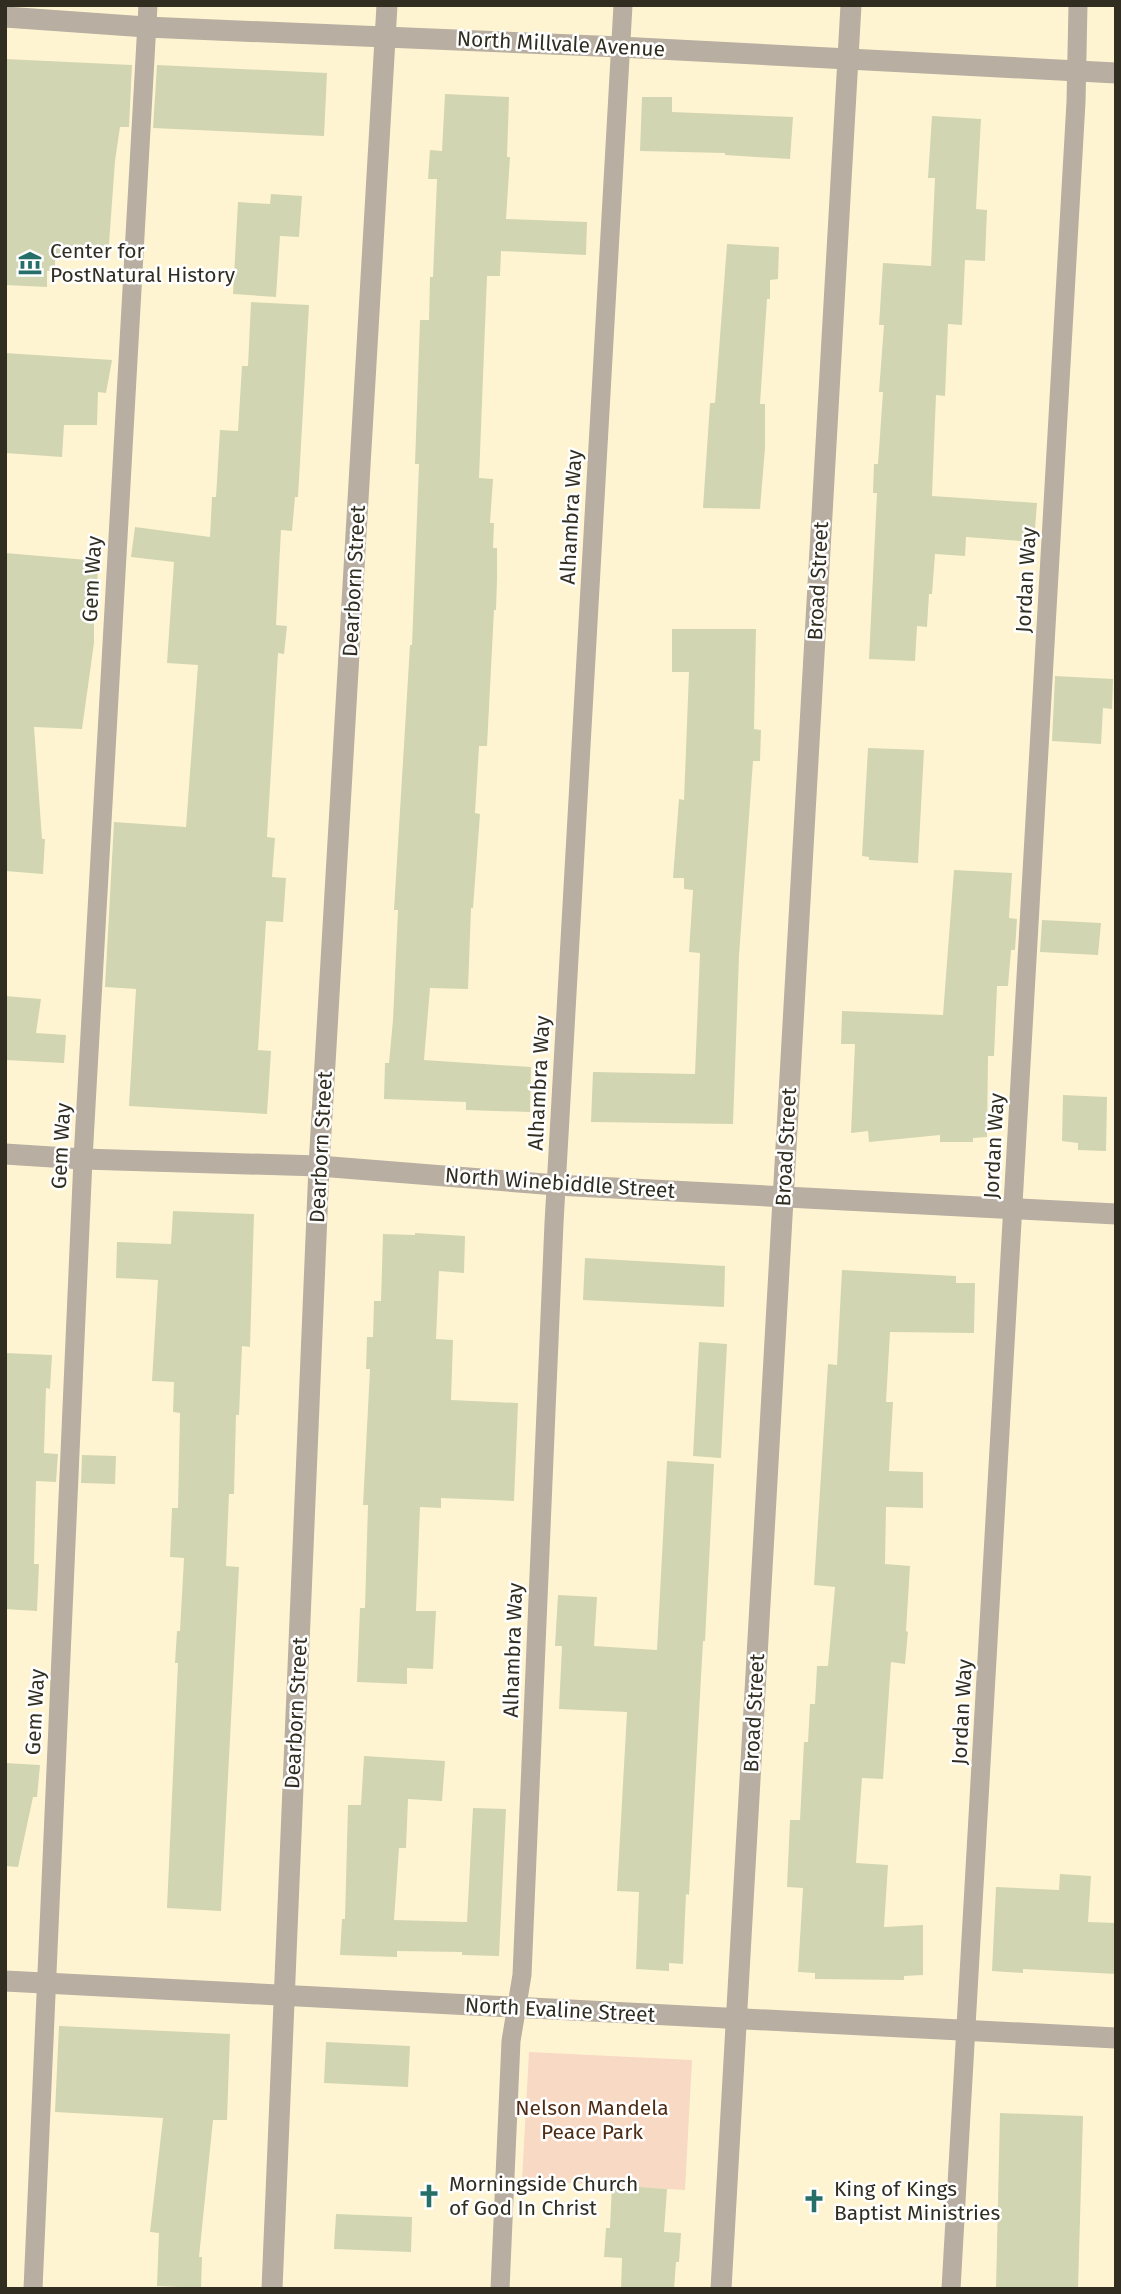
<svg xmlns="http://www.w3.org/2000/svg" width="1121" height="2294" viewBox="0 0 1121 2294" font-family="'Fira Sans',sans-serif">
<rect width="100%" height="100%" fill="#fff4d1"/>
<!-- green -->
<path fill="#f8d9c4" d="M529,2052L692,2060L685,2190L522,2180Z"/>
<!-- building -->
<g fill="#d2d5b2">
<path d="M5,59L132,65L129,127H120L115,161L108,258L55,255V270L47,271V287L5,285Z"/>
<path d="M157,65L327,73L324,136L153,128Z"/>
<path d="M445,94L509,97L507,157H510L506,219L587,222L586,255L501,251L500,276H487L479,478L493,479L490,523H494L493,548H497V579L496,610H494L487,746H479L475,813L480,814L473,908H471L468,989L430,988L424,1060L531,1067L530,1112L466,1110V1102L384,1099L385,1063H389L393,1020L398,910H394L410,645H412L419,464H415L420,320H429L430,277H433L437,179H428L430,150L442,151Z"/>
<path d="M642,97H672V112L793,117L790,159L725,155V153L640,151Z"/>
<path d="M932,116L981,119L976,209L987,210L985,261L965,260L962,325L948,324L945,396L936,395L932,496L1037,503L1034,542L966,537L965,556L935,554L932,594H929L927,627L917,626L915,661L869,659L877,493H873L874,464H878L883,392H879L884,325H879L883,263L931,266L935,178H928Z"/>
<path d="M271,194L302,196L299,237L280,236L276,297L233,294L238,202L270,204Z"/>
<path d="M727,244L779,247L778,279L770,280V299H767L760,404H765V448L760,509L703,508L710,403H715Z"/>
<path d="M251,302L309,305L298,497H295L292,531L281,530L276,625L287,626L284,654L278,653L267,837L275,838L272,877L286,878L283,922L266,921L258,1050L271,1051L267,1114L129,1106L136,989L105,987L114,822L186,827L198,665L167,663L174,562L131,557L135,527L210,537L212,497H216L220,430L238,431L242,366H248Z"/>
<path d="M5,353L112,360L106,393L98,392L97,425H64L62,457L5,453Z"/>
<path d="M5,553L99,561L96,596H94V643L82,729L34,727L42,839H45L43,874L5,871Z"/>
<path d="M672,629H756L754,729L761,730L760,761H753L739,956L733,1124L591,1122L593,1072L695,1074L700,953L689,952L693,890L684,889V878H673L679,799L684,800L689,672H672Z"/>
<path d="M1055,676L1113,679L1112,709L1103,708L1101,744L1052,741Z"/>
<path d="M868,748L924,750L918,863L869,860V857L862,856Z"/>
<path d="M954,870L1012,873L1009,918L1017,919L1015,950H1011L1008,986H997L994,1056H988L987,1137L973,1138V1142H940V1135L869,1142L868,1131L851,1133L855,1044H841L842,1011L943,1015Z"/>
<path d="M1042,920L1101,923L1098,955L1040,952Z"/>
<path d="M5,996L41,999L36,1033L66,1035L64,1063L5,1060Z"/>
<path d="M1063,1095L1107,1097L1106,1151L1078,1150V1143L1062,1141Z"/>
<path d="M173,1211L254,1214L250,1347L242,1346L239,1415H236L234,1494H229L226,1566L239,1567L221,1911L167,1908L178,1663H175L177,1631H180L184,1558L170,1557L172,1508H178L180,1413L173,1412L174,1382L152,1381L158,1280L116,1278L117,1242L171,1244Z"/>
<path d="M415,1233L465,1236L464,1273L439,1271L436,1339L453,1340L451,1400L518,1403L514,1501L441,1498V1508L420,1507L416,1611H436L433,1669L407,1668V1684L357,1682L360,1608H365L368,1505H363L370,1369H366L367,1337H373L374,1301H381L383,1234L415,1235Z"/>
<path d="M585,1258L725,1266L724,1307L583,1300Z"/>
<path d="M842,1270L956,1276V1283H975L974,1333L890,1332L886,1402H893L889,1471L923,1472V1508L886,1507L885,1564L910,1566L906,1631L908,1632L905,1664L891,1662L883,1779L862,1778L856,1863L888,1865L884,1927L923,1925V1975L904,1976V1980L815,1979V1973L798,1972L803,1888L787,1887L790,1820H800L804,1742H808L810,1704H815L817,1666H828L835,1587L814,1585L828,1364L837,1365Z"/>
<path d="M699,1342L727,1344L721,1458L693,1456Z"/>
<path d="M5,1353L52,1355L50,1389L46,1388L44,1453L58,1454L56,1482L36,1481L34,1564H39L37,1611L5,1609Z"/>
<path d="M82,1455L116,1456L115,1484L81,1483Z"/>
<path d="M667,1461L714,1464L705,1641H703L689,1895L686,1894L683,1964L669,1963V1971L636,1969L639,1892L617,1891L627,1712L559,1709L562,1646H555L558,1595L597,1597L594,1646L657,1650Z"/>
<path d="M364,1756L445,1761L442,1801L408,1799L406,1848H399L394,1920L467,1922L473,1808L506,1809L499,1956L462,1955V1952L397,1951V1957L340,1955L342,1919H345L348,1805H361Z"/>
<path d="M5,1763L40,1765L37,1797H33L18,1867L5,1866Z"/>
<path d="M1060,1874L1091,1876L1088,1922L1116,1923V1974L1023,1969V1973L992,1971L996,1887L1059,1890Z"/>
<path d="M59,2026L230,2034L227,2120H213L199,2257H202L201,2288L157,2286L159,2233L150,2232L163,2118L55,2112Z"/>
<path d="M326,2042L410,2046L408,2087L324,2083Z"/>
<path d="M1000,2113L1083,2116L1078,2289H996Z"/>
<path d="M612,2185L667,2189L664,2232L681,2233L679,2262H676L674,2289H621L622,2258L604,2257L606,2228H610Z"/>
<path d="M336,2214L412,2217L411,2252L334,2249Z"/>
</g>
<g fill="none" stroke-linecap="round" stroke-linejoin="round">
<!-- lane -->
<g stroke="#b8aea1" stroke-width="19">
<path d="M33,2289L83,1159L148,5"/>
<path d="M500,2289L511,2041L522,1975L554,1223L623,5"/>
<path d="M951,2289L1076,102L1078,5"/>
</g>
<!-- street -->
<g stroke="#b8aea1" stroke-width="21">
<path d="M5,17L146,27L620,47L1116,73"/>
<path d="M5,1154L83,1159L319,1166L556,1185L1116,1214"/>
<path d="M5,1981L1116,2038"/>
<path d="M272,2289L319,1166L387,5"/>
<path d="M721,2289L851,5"/>
</g>
</g>
<!-- icons -->
<defs>
<g id="museum-bare" transform="scale(1.89)"><path d="M0-6L6-3V-2H-6V-3ZM-5-1h2V3h-2ZM-1-1h2V3h-2ZM3-1h2V3H3ZM-6 4H6V6H-6Z" fill="#266f68" stroke="#fff" stroke-width="2.5" paint-order="stroke"/></g>
<g id="church-bare" transform="scale(1.89)"><path d="M-1.2-6h2.4v3.5h3.3v2.4h-3.3V6h-2.4V-.1h-3.3v-2.4h3.3Z" fill="#266f68" stroke="#fff" stroke-width="2.5" paint-order="stroke"/></g>
</defs>
<g fill-rule="evenodd">
<use href="#museum-bare" x="30" y="263"/>
<use href="#church-bare" x="429" y="2196"/>
<use href="#church-bare" x="814" y="2201"/>
</g>
<g text-anchor="middle" stroke-width="5" stroke-linejoin="round" paint-order="stroke">
<!-- street labels -->
<g font-size="21" fill="#312d20" stroke="#fff">
<text transform="translate(561 44) rotate(3)" y="7">North Millvale Avenue</text>
<text transform="translate(571 517) rotate(-87)" y="7">Alhambra Way</text>
<text transform="translate(92 579) rotate(-87)" y="7">Gem Way</text>
<text transform="translate(1026 580) rotate(-87)" y="7">Jordan Way</text>
<text transform="translate(354 581) rotate(-87)" y="7">Dearborn Street</text>
<text transform="translate(818 581) rotate(-87)" y="7">Broad Street</text>
<text transform="translate(539 1083) rotate(-87)" y="7">Alhambra Way</text>
<text transform="translate(61 1146) rotate(-87)" y="7">Gem Way</text>
<text transform="translate(994 1146) rotate(-87)" y="7">Jordan Way</text>
<text transform="translate(321 1147) rotate(-87)" y="7">Dearborn Street</text>
<text transform="translate(786 1147) rotate(-87)" y="7">Broad Street</text>
<text transform="translate(560 1183) rotate(4)" y="7">North Winebiddle Street</text>
<text transform="translate(513 1650) rotate(-88)" y="7">Alhambra Way</text>
<text transform="translate(35 1712) rotate(-87)" y="7">Gem Way</text>
<text transform="translate(962 1712) rotate(-87)" y="7">Jordan Way</text>
<text transform="translate(296 1713) rotate(-87)" y="7">Dearborn Street</text>
<text transform="translate(754 1713) rotate(-87)" y="7">Broad Street</text>
<text transform="translate(560 2010) rotate(3)" y="7">North Evaline Street</text>
</g>
<!-- poi labels -->
<g font-size="21" fill="#312d20" stroke="#fff" text-anchor="start">
<text x="50" y="258">Center for<tspan x="50" dy="24">PostNatural History</tspan></text>
<text x="449" y="2191">Morningside Church<tspan x="449" dy="24">of God In Christ</tspan></text>
<text x="834" y="2196">King of Kings<tspan x="834" dy="24">Baptist Ministries</tspan></text>
</g>
<!-- park labels -->
<g font-size="21" fill="#4f2d15" stroke="#fff">
<text x="592" y="2115">Nelson Mandela<tspan x="592" dy="24">Peace Park</tspan></text>
</g>
</g>
<!-- border -->
<rect width="1121" height="2294" fill="none" stroke="#312d20" stroke-width="14"/>
</svg>
